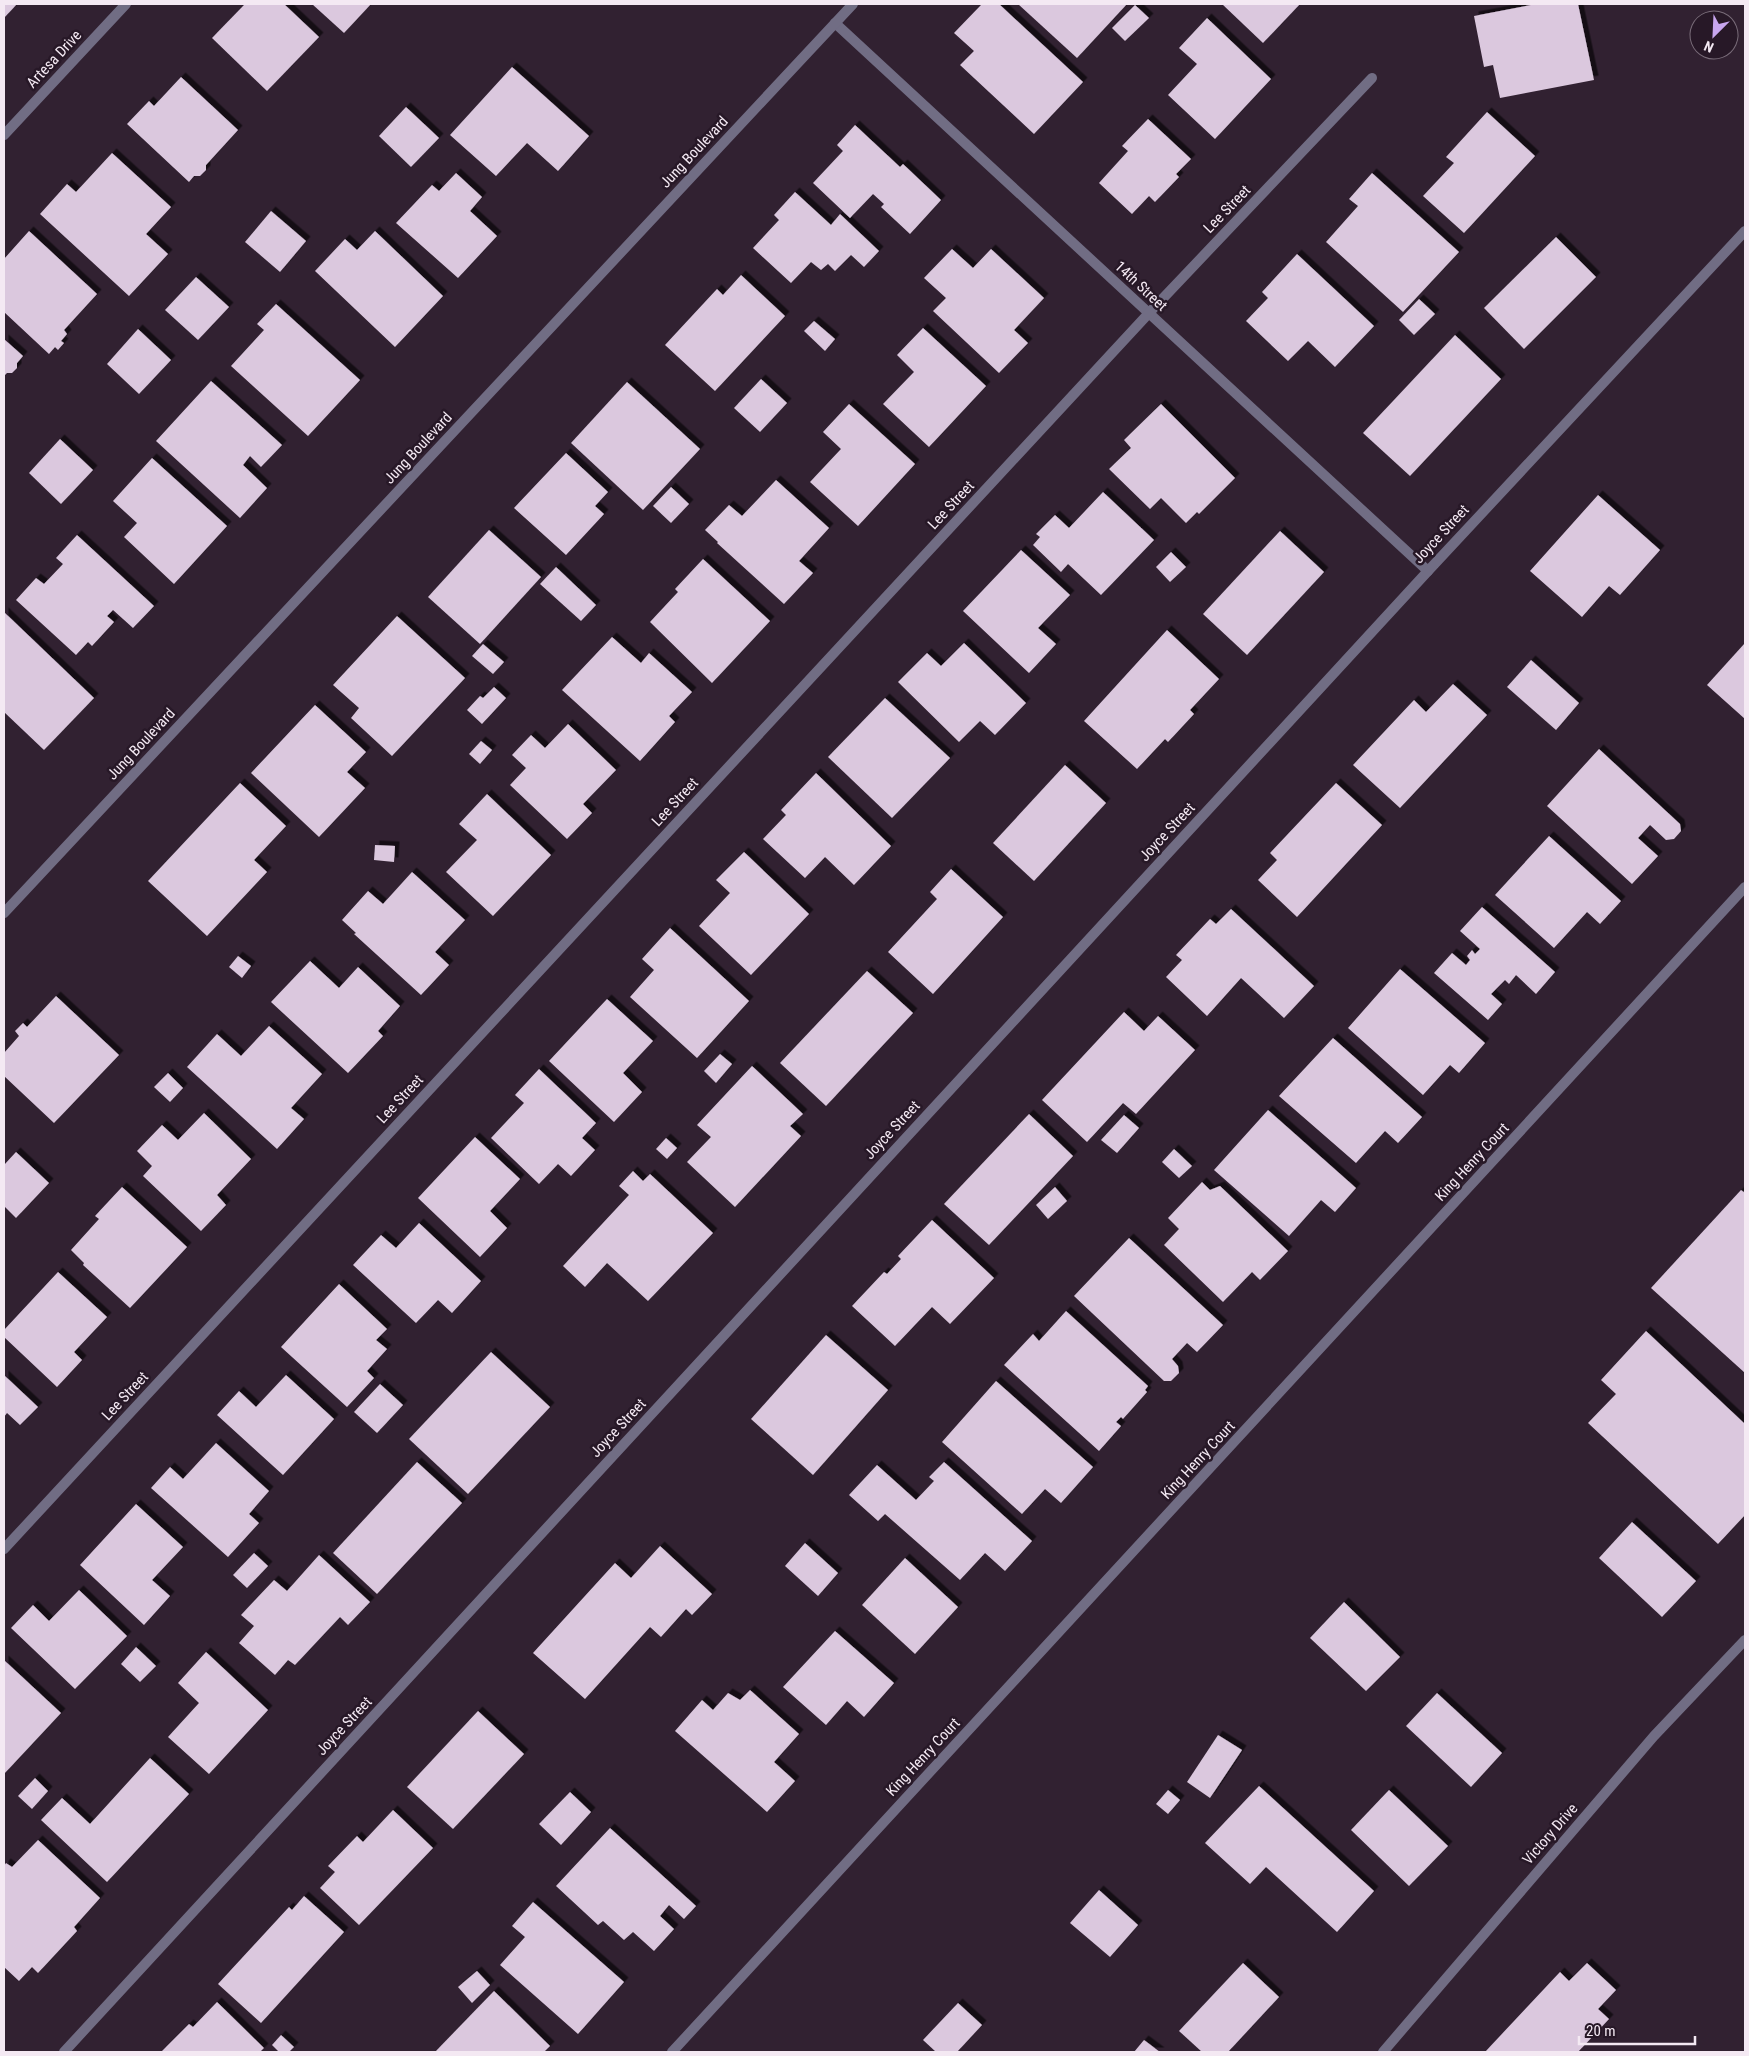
<svg xmlns="http://www.w3.org/2000/svg" width="1749" height="2056" viewBox="0 0 1749 2056" font-family="'Roboto Condensed',sans-serif">
<defs>
<filter id="shadow"><feDropShadow dx="4.5" dy="-4.5" stdDeviation="0" flood-color="#0009"/></filter>
</defs>
<rect width="100%" height="100%" fill="#312131"/>
<!-- building -->
<g fill="#dbc8de" filter="url(#shadow)">
<path d="M4,4H17L4,18Z"/>
<path d="M245,4H284L319,37L267,91L212,38Z"/>
<path d="M312,4H371L344,33Z"/>
<path d="M982,4H999L1083,82L1034,134L960,65L974,51L954,33Z"/>
<path d="M1018,4H1127L1077,58Z"/>
<path d="M1222,4H1300L1263,43Z"/>
<path d="M1536,4H1578L1594,80L1500,98L1493,65L1484,67L1474,16Z"/>
<path d="M1135,5L1149,18L1125,41L1112,28Z"/>
<path d="M1207,18L1271,79L1215,139L1168,95L1197,64L1179,48Z"/>
<path d="M512,67L589,136L558,171L527,143L496,176L450,135Z"/>
<path d="M181,77L238,130L206,165V170L200,176H194L189,182L127,124L149,101L154,106Z"/>
<path d="M406,107L439,138L411,167L379,136Z"/>
<path d="M1487,112L1535,156L1464,233L1423,196L1454,163L1446,157Z"/>
<path d="M1148,119L1191,159L1176,174L1179,177L1155,202L1149,196L1132,214L1099,183L1128,151L1122,146Z"/>
<path d="M855,125L900,167L903,164L941,200L910,234L881,207L884,204L873,194L850,218L813,183L843,151L837,145Z"/>
<path d="M112,153L171,207L146,234L168,254L129,296L40,214L67,184L76,192Z"/>
<path d="M456,173L482,197L470,211L497,236L458,278L396,223L432,185L439,191Z"/>
<path d="M1372,173L1459,252L1403,312L1326,242L1358,206L1349,199Z"/>
<path d="M795,192L831,225L840,214L879,251L864,267L851,255L835,271L828,264L821,270L811,262L791,283L753,248L779,220L774,215Z"/>
<path d="M271,211L306,241L280,272L245,242Z"/>
<path d="M29,231L97,294L64,330L67,334L61,341L64,343L58,350L55,347L49,354L4,312V259Z"/>
<path d="M375,231L443,296L395,347L315,271L345,239L357,250Z"/>
<path d="M1556,237L1596,277L1524,349L1484,308Z"/>
<path d="M952,249L973,268L991,249L1044,298L1014,330L1028,343L999,373L933,311L946,298L924,278Z"/>
<path d="M1297,254L1374,326L1335,367L1308,341L1288,361L1246,321L1268,298L1262,292Z"/>
<path d="M741,275L785,316L715,391L665,345L717,289L723,295Z"/>
<path d="M196,277L229,307L198,340L165,310Z"/>
<path d="M1419,299L1435,314L1414,335L1399,320Z"/>
<path d="M276,304L360,380L308,436L231,366L264,330L257,324Z"/>
<path d="M814,321L835,339L825,351L804,331Z"/>
<path d="M923,328L986,386L929,447L883,404L914,372L897,355Z"/>
<path d="M138,329L171,360L139,394L107,364Z"/>
<path d="M1455,335L1501,379L1410,476L1363,433Z"/>
<path d="M4,339L23,356L17,363V368L12,373H7L4,376Z"/>
<path d="M761,379L787,403L760,432L734,408Z"/>
<path d="M211,381L282,445L261,467L250,456L243,465L267,488L240,518L156,441Z"/>
<path d="M627,382L700,449L643,510L571,443Z"/>
<path d="M849,404L915,464L858,526L810,482L841,449L823,432Z"/>
<path d="M1161,404L1235,478L1199,514L1197,512L1186,523L1161,498L1150,509L1109,469L1131,448L1124,440Z"/>
<path d="M60,439L93,470L61,504L29,473Z"/>
<path d="M566,453L608,492L595,506L604,514L566,555L514,508Z"/>
<path d="M152,458L227,526L174,584L124,537L137,523L113,501Z"/>
<path d="M776,480L829,528L799,561L813,573L784,604L717,543L718,542L705,530L729,505L742,516Z"/>
<path d="M671,487L689,504L671,523L653,506Z"/>
<path d="M1103,492L1154,540L1101,595L1068,564L1061,572L1033,545L1040,537L1036,534L1055,515L1069,528Z"/>
<path d="M1598,495L1660,550L1620,595L1609,586L1582,617L1530,571Z"/>
<path d="M489,530L541,577L480,644L428,597Z"/>
<path d="M1280,531L1324,572L1247,655L1203,614Z"/>
<path d="M77,535L154,606L133,628L113,610L107,616L114,622L92,646L88,642L76,655L16,600L36,578L44,584L63,564L56,558Z"/>
<path d="M1021,550L1070,595L1038,628L1056,644L1029,673L963,611Z"/>
<path d="M1171,552L1186,567L1170,582L1156,567Z"/>
<path d="M703,559L770,621L712,683L650,622L678,592L675,589Z"/>
<path d="M556,567L596,605L581,621L540,584Z"/>
<path d="M4,612L94,698L44,750L4,712Z"/>
<path d="M397,616L465,678L392,756L351,718L359,708L333,685Z"/>
<path d="M1167,630L1219,679L1190,710L1194,714L1168,742L1165,739L1137,769L1084,721Z"/>
<path d="M612,637L641,663L649,653L692,692L669,716L675,722L640,761L562,690Z"/>
<path d="M964,643L1026,703L995,735L980,721L959,742L898,682L927,653L941,666Z"/>
<path d="M1745,643V719L1707,685Z"/>
<path d="M483,644L504,662L493,674L472,656Z"/>
<path d="M1531,660L1579,703L1556,730L1507,687Z"/>
<path d="M1453,684L1487,715L1400,808L1353,765L1414,700L1426,712Z"/>
<path d="M494,687L506,698L482,724L467,710L480,696L483,698Z"/>
<path d="M885,698L950,758L892,818L828,757Z"/>
<path d="M315,705L366,752L347,772L365,788L319,837L251,773Z"/>
<path d="M568,724L616,770L583,804L592,813L567,839L510,785L526,768L512,755L531,735L545,748Z"/>
<path d="M481,741L492,750L480,764L469,754Z"/>
<path d="M1599,749L1680,824L1681,831L1674,839L1666,840L1650,825L1638,838L1658,856L1632,884L1547,806Z"/>
<path d="M1065,765L1106,803L1034,881L993,843Z"/>
<path d="M816,773L891,846L854,885L825,857L805,878L763,839L786,815L781,810Z"/>
<path d="M240,783L286,826L254,860L267,872L207,936L148,881Z"/>
<path d="M1336,783L1382,825L1297,917L1258,880L1277,860L1270,853Z"/>
<path d="M487,794L551,855L493,916L446,872L477,840L459,824Z"/>
<path d="M1549,836L1621,901L1600,924L1587,912L1554,948L1495,895Z"/>
<path d="M375,845L395,846L394,862L374,860Z"/>
<path d="M744,852L809,914L751,975L699,926L730,893L716,880Z"/>
<path d="M951,869L1003,917L933,994L888,952L937,899L930,892Z"/>
<path d="M412,872L465,920L435,952L449,965L421,995L354,934L356,933L342,920L368,891L383,904Z"/>
<path d="M1482,907L1555,972L1536,994L1516,975L1509,984L1505,980L1491,994L1502,1004L1488,1020L1434,973L1452,953L1466,965L1470,960L1467,956L1472,950L1475,954L1480,949L1460,931Z"/>
<path d="M1231,909L1314,986L1284,1018L1241,978L1207,1016L1166,977L1182,960L1176,955L1210,919L1216,924Z"/>
<path d="M670,928L749,1001L697,1058L630,997L654,970L642,959Z"/>
<path d="M238,956L251,966L242,978L229,967Z"/>
<path d="M310,961L339,988L358,967L400,1006L378,1031L383,1036L348,1073L271,1002Z"/>
<path d="M1400,969L1485,1043L1459,1073L1450,1065L1423,1095L1348,1028Z"/>
<path d="M867,971L913,1013L826,1106L780,1063Z"/>
<path d="M56,996L119,1055L54,1123L4,1076V1053L19,1036L15,1031L23,1023L27,1027Z"/>
<path d="M607,999L653,1041L623,1073L642,1092L614,1122L549,1061Z"/>
<path d="M1124,1012L1144,1031L1158,1016L1195,1050L1136,1114L1123,1103L1087,1142L1042,1100Z"/>
<path d="M269,1026L322,1074L291,1108L304,1119L277,1149L187,1067L217,1034L241,1056Z"/>
<path d="M1333,1038L1422,1117L1398,1143L1385,1131L1356,1163L1279,1096Z"/>
<path d="M720,1054L732,1064L716,1083L704,1071Z"/>
<path d="M752,1066L803,1114L790,1126L801,1136L735,1207L687,1162L711,1137L697,1125Z"/>
<path d="M539,1069L596,1123L582,1138L595,1150L571,1176L558,1164L539,1184L491,1138L524,1103L515,1095Z"/>
<path d="M168,1073L183,1088L170,1102L154,1087Z"/>
<path d="M1268,1110L1356,1188L1335,1212L1321,1200L1289,1236L1214,1170Z"/>
<path d="M204,1113L251,1159L217,1195L226,1205L201,1231L143,1176L152,1166L137,1151L162,1125L178,1140Z"/>
<path d="M1029,1114L1073,1156L989,1245L944,1204Z"/>
<path d="M1124,1115L1139,1128L1117,1153L1101,1140Z"/>
<path d="M475,1137L520,1179L490,1211L507,1228L480,1257L418,1198Z"/>
<path d="M666,1138L677,1148L667,1159L656,1149Z"/>
<path d="M1174,1149L1192,1166L1179,1178L1162,1162Z"/>
<path d="M16,1152L49,1183L16,1218L4,1206V1165Z"/>
<path d="M633,1171L643,1181L650,1174L713,1233L648,1301L607,1263L585,1287L563,1266L629,1195L619,1186Z"/>
<path d="M1202,1182L1210,1190L1220,1186L1288,1251L1260,1280L1252,1272L1223,1302L1164,1245L1179,1229L1168,1218Z"/>
<path d="M122,1187L187,1247L130,1308L83,1265L84,1263L71,1250L99,1219L95,1216Z"/>
<path d="M1055,1187L1067,1201L1048,1219L1036,1205Z"/>
<path d="M1741,1190L1745,1193V1373L1651,1288Z"/>
<path d="M932,1220L994,1278L950,1324L932,1307L895,1346L852,1306L884,1272L887,1274L901,1259L898,1256Z"/>
<path d="M419,1223L481,1281L452,1313L438,1300L416,1323L353,1265L381,1235L396,1248Z"/>
<path d="M1129,1238L1223,1325L1197,1352L1187,1343L1172,1359L1178,1366L1179,1373L1171,1381H1164L1074,1296Z"/>
<path d="M58,1272L107,1317L74,1352L82,1360L57,1387L4,1337V1330Z"/>
<path d="M339,1284L387,1329L376,1340L387,1349L367,1371L374,1378L347,1407L281,1347Z"/>
<path d="M1066,1311L1148,1386L1145,1390L1147,1392L1123,1419L1121,1417L1116,1422L1121,1426L1099,1451L1004,1365L1033,1334L1039,1341Z"/>
<path d="M1646,1331L1745,1424V1515L1718,1544L1588,1423L1616,1394L1601,1380Z"/>
<path d="M826,1335L888,1390L813,1475L751,1419Z"/>
<path d="M491,1352L550,1407L468,1494L409,1439Z"/>
<path d="M4,1375L38,1407L20,1425L7,1413L4,1417Z"/>
<path d="M286,1375L334,1419L283,1475L217,1415L239,1391L256,1407Z"/>
<path d="M996,1381L1093,1467L1061,1503L1045,1489L1022,1514L942,1442Z"/>
<path d="M380,1384L403,1405L377,1433L354,1412Z"/>
<path d="M216,1443L269,1491L249,1514L259,1523L228,1557L151,1488L170,1467L183,1479Z"/>
<path d="M417,1462L462,1503L377,1594L333,1553Z"/>
<path d="M944,1462L1032,1541L1005,1571L985,1553L960,1580L885,1514L878,1521L849,1495L877,1465L916,1500L934,1481L929,1477Z"/>
<path d="M136,1504L183,1547L152,1580L170,1596L144,1625L80,1565Z"/>
<path d="M1632,1522L1696,1581L1662,1617L1599,1558Z"/>
<path d="M805,1543L838,1573L818,1596L785,1566Z"/>
<path d="M660,1546L712,1594L692,1615L686,1609L661,1637L650,1627L585,1699L533,1653L615,1563L631,1578Z"/>
<path d="M254,1553L268,1566L247,1588L233,1575Z"/>
<path d="M319,1555L370,1602L348,1625L340,1617L295,1665L288,1660L275,1675L239,1643L254,1626L241,1615L274,1580L287,1591Z"/>
<path d="M905,1558L958,1607L915,1654L862,1605Z"/>
<path d="M79,1590L127,1636L75,1689L11,1628L33,1605L49,1621Z"/>
<path d="M1344,1602L1400,1657L1366,1691L1310,1638Z"/>
<path d="M835,1631L894,1683L864,1717L847,1701L826,1725L783,1687Z"/>
<path d="M136,1647L156,1666L140,1682L121,1664Z"/>
<path d="M206,1652L268,1710L209,1774L168,1737L199,1703L178,1683Z"/>
<path d="M4,1660L61,1713L4,1774Z"/>
<path d="M750,1690L799,1734L774,1762L795,1781L767,1812L675,1731L702,1700L713,1710L728,1693L740,1700Z"/>
<path d="M1437,1693L1502,1753L1471,1787L1406,1726Z"/>
<path d="M478,1711L524,1754L453,1829L407,1787Z"/>
<path d="M1218,1735L1242,1750L1210,1798L1187,1782Z"/>
<path d="M150,1758L189,1794L107,1882L41,1820L62,1798L90,1824Z"/>
<path d="M35,1778L48,1791L32,1809L18,1796Z"/>
<path d="M1259,1786L1374,1891L1337,1932L1266,1867L1250,1884L1205,1843Z"/>
<path d="M1168,1790L1180,1800L1168,1814L1156,1804Z"/>
<path d="M1389,1790L1448,1846L1409,1886L1351,1830Z"/>
<path d="M570,1792L591,1812L561,1845L539,1824Z"/>
<path d="M393,1810L433,1848L359,1925L320,1888L335,1872L328,1866L357,1836L363,1842Z"/>
<path d="M610,1828L696,1906L684,1919L669,1905L660,1916L674,1929L654,1951L633,1932L624,1940L603,1921L598,1925L556,1886Z"/>
<path d="M38,1840L100,1898L74,1927L77,1931L38,1973L32,1967L19,1981L4,1967V1866L6,1863L12,1867Z"/>
<path d="M1099,1890L1138,1925L1110,1957L1070,1923Z"/>
<path d="M304,1896L344,1932L261,2023L218,1984L289,1907L292,1910Z"/>
<path d="M533,1902L624,1982L578,2034L500,1965L525,1937L512,1926Z"/>
<path d="M1243,1963L1279,1997L1228,2052H1202L1179,2031Z"/>
<path d="M1587,1963L1616,1990L1598,2009L1609,2019L1578,2052H1485L1560,1972L1569,1981Z"/>
<path d="M477,1971L490,1985L472,2003L458,1987Z"/>
<path d="M494,1991L550,2046L544,2052H435Z"/>
<path d="M217,2002L264,2048L260,2052H161L189,2024L193,2027Z"/>
<path d="M958,2003L982,2025L957,2052H936L923,2040Z"/>
<path d="M281,2035L294,2047L289,2052H279L272,2045Z"/>
<path d="M1144,2040L1160,2052H1134Z"/>
</g>
<g fill="none" stroke-linecap="round" stroke-linejoin="round">
<!-- minor -->
<g stroke="#716d84" stroke-width="10">
<path d="M835,23L1428,571"/>
<path d="M4,135L126,4"/>
<path d="M4,913L853,4"/>
<path d="M4,1549L1149,313L1372,78"/>
<path d="M64,2052L1428,571L1745,231"/>
<path d="M672,2052L1745,887"/>
<path d="M1383,2052L1654,1736L1745,1640"/>
</g>
</g>
<g text-anchor="middle" stroke-width="5" stroke-linejoin="round" paint-order="stroke">
<!-- street labels -->
<g font-size="15" fill="#f4e9f3" stroke="#271827">
<text transform="translate(54 59) rotate(-47)" y="5">Artesa Drive</text>
<text transform="translate(694 152) rotate(-47)" y="5">Jung Boulevard</text>
<text transform="translate(1227 209) rotate(-46)" y="5">Lee Street</text>
<text transform="translate(1141 286) rotate(43)" y="5">14th Street</text>
<text transform="translate(418 448) rotate(-47)" y="5">Jung Boulevard</text>
<text transform="translate(951 505) rotate(-47)" y="5">Lee Street</text>
<text transform="translate(1441 534) rotate(-47)" y="5">Joyce Street</text>
<text transform="translate(141 744) rotate(-47)" y="5">Jung Boulevard</text>
<text transform="translate(675 802) rotate(-47)" y="5">Lee Street</text>
<text transform="translate(1167 832) rotate(-47)" y="5">Joyce Street</text>
<text transform="translate(400 1099) rotate(-47)" y="5">Lee Street</text>
<text transform="translate(892 1130) rotate(-47)" y="5">Joyce Street</text>
<text transform="translate(1472 1162) rotate(-47)" y="5">King Henry Court</text>
<text transform="translate(125 1396) rotate(-47)" y="5">Lee Street</text>
<text transform="translate(618 1428) rotate(-47)" y="5">Joyce Street</text>
<text transform="translate(1198 1460) rotate(-47)" y="5">King Henry Court</text>
<text transform="translate(344 1726) rotate(-47)" y="5">Joyce Street</text>
<text transform="translate(923 1757) rotate(-47)" y="5">King Henry Court</text>
<text transform="translate(1550 1834) rotate(-49)" y="5">Victory Drive</text>
</g>
</g>
<!-- border -->
<rect width="1749" height="2056" fill="none" stroke="#f4e9f3" stroke-width="10"/>
<!-- north arrow -->
<g transform="translate(1714 35) rotate(204)"><circle r="24" fill="#271827" stroke="#796c79"/>
<path d="M0-4L9 19L0 12L-9 19Z" fill="#c8a6ef"/>
<text y="-8" font-size="14" font-weight="bold" text-anchor="middle" fill="#f4e9f3">N</text>
</g>
<!-- scale -->
<path d="M1579 2036v8h116v-8" fill="none" stroke="#f4e9f3" stroke-width="2.5"/>
<text x="1586" y="2036" font-size="15" fill="#f4e9f3" stroke="#271827" stroke-width="4" paint-order="stroke">20 m</text>
</svg>
